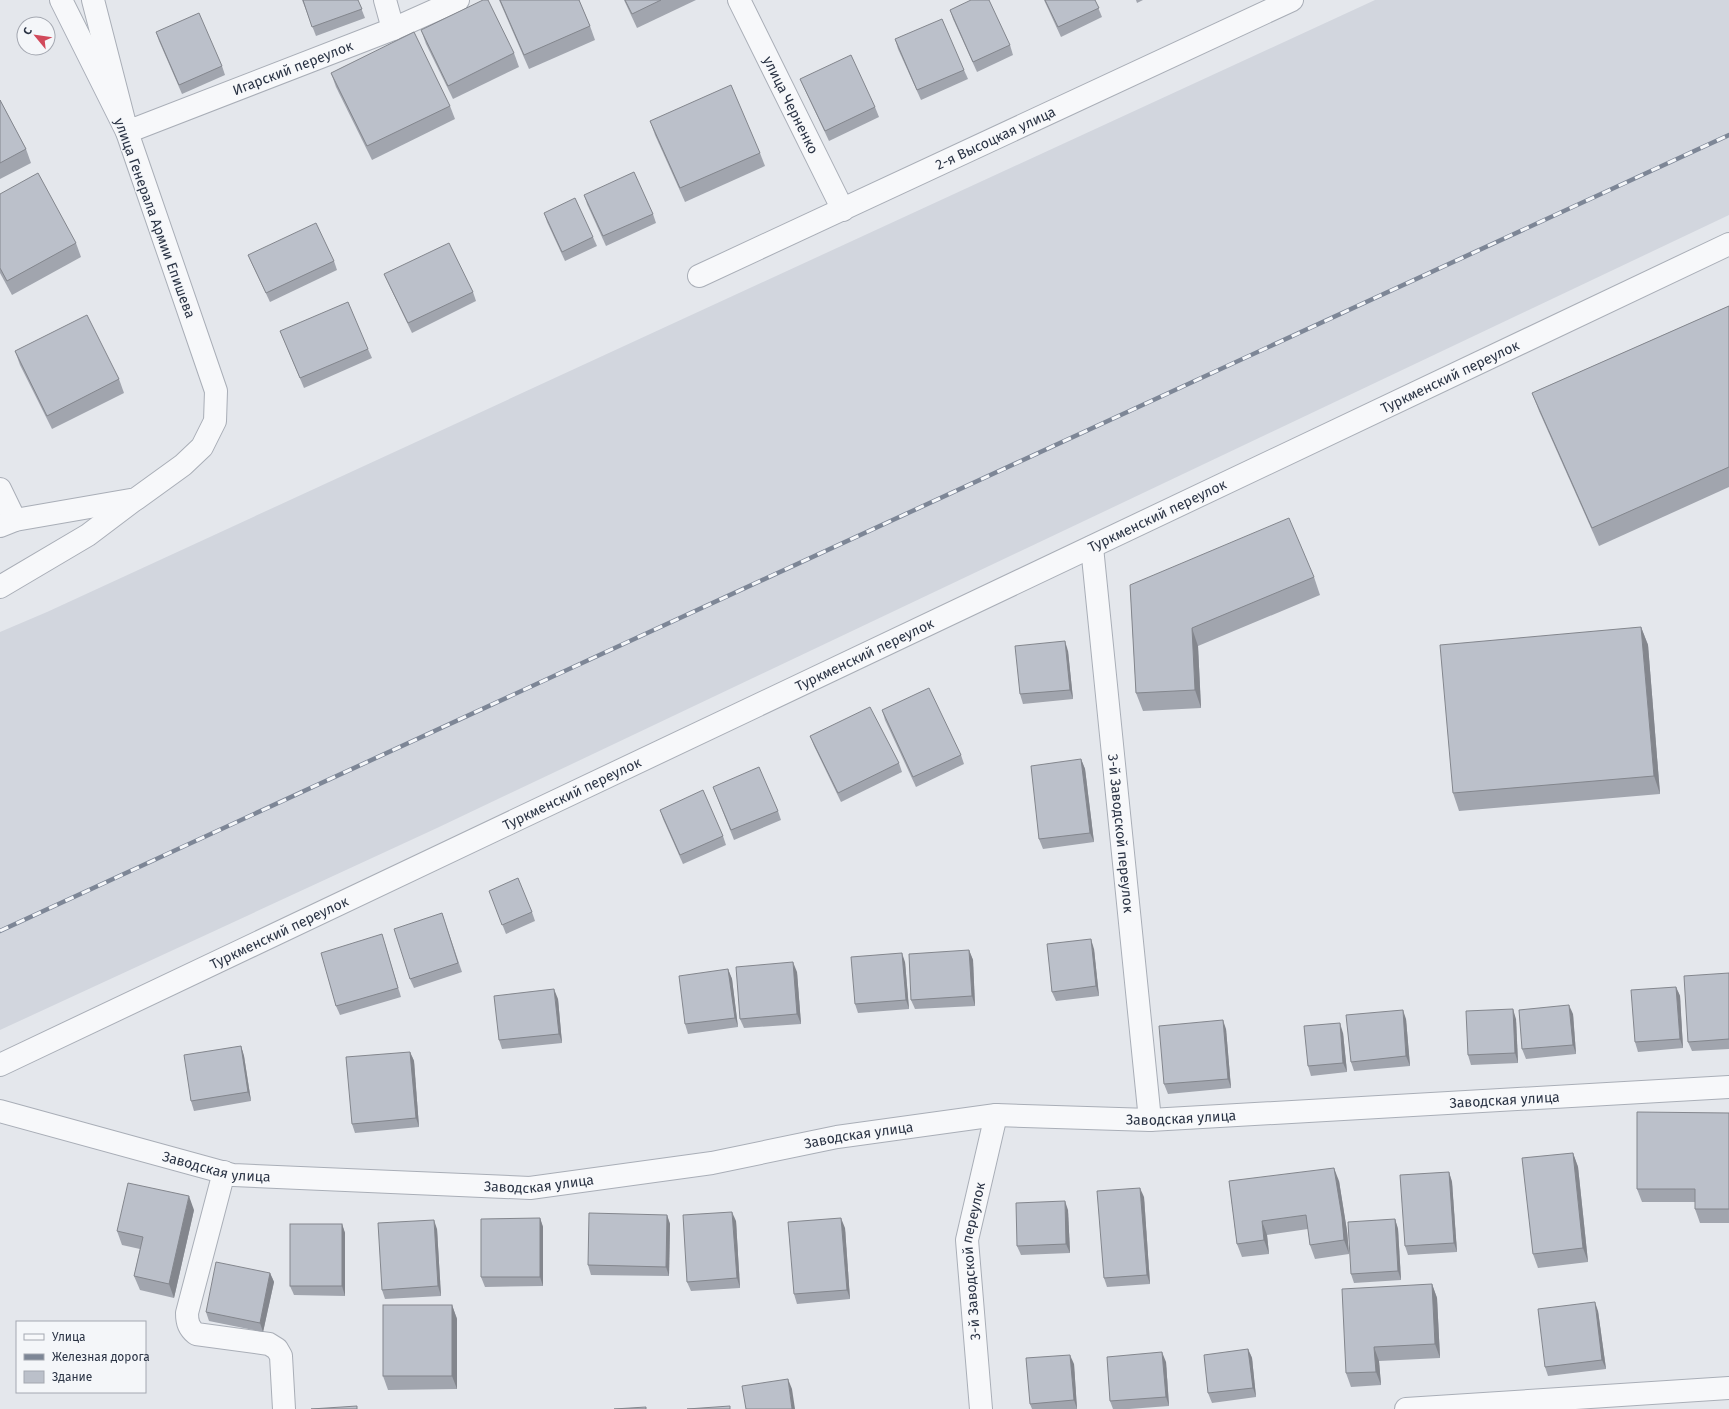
<svg xmlns="http://www.w3.org/2000/svg" width="1729" height="1409" viewBox="0 0 1729 1409" font-family="'Fira Sans',sans-serif">
<rect width="100%" height="100%" fill="#e4e7ec"/>
<!-- built -->
<path fill="#d2d6de" d="M1375,0H1729V215L437,828L0,1030V632L47,612Z"/>
<g fill="none" stroke-linecap="round" stroke-linejoin="round">
<!-- minor casing -->
<g stroke="#a9aeb7" stroke-width="24">
<g id="minor">
<path id="s1" d="M93,0L127,132L393,29L458,0"/>
<path d="M385,0L393,29"/>
<path id="s2" d="M739,0L843,210"/>
<path id="s3" d="M699,276L1292,0"/>
<path d="M0,489L15,520"/>
<path d="M0,526L15,520L136,499L183,465L202,447L215,421L216,391L127,132L61,0"/>
<path id="s4" d="M1092,547L1150,1120"/>
<path d="M0,587L88,535L133,501"/>
<path id="s5" d="M0,1065L1729,244"/>
<path id="s6" d="M0,1111L233,1175L530,1188L712,1163L837,1137L996,1115L1150,1120L1729,1087"/>
<path d="M224,1172L187,1313C187,1323 189,1328 196,1334L269,1344L277,1349L281,1356L284,1409"/>
<path id="s7" d="M981,1409L967,1240L996,1115"/>
<path d="M1406,1409L1729,1388"/>
</g>
</g>
<!-- minor -->
<use href="#minor" stroke="#f7f8fa" stroke-width="22"/>
<!-- rail casing -->
<g stroke="#7d8696" stroke-width="4.5">
<path id="rail" d="M0,931L1729,135"/>
</g>
<!-- rail -->
<use href="#rail" stroke="#f4f6f9" stroke-width="3" stroke-dasharray="9" stroke-linecap="butt"/>
</g>
<!-- wall -->
<g fill="#a1a5ae">
<path d="M302,0H358L365,18L316,36Z"/>
<path d="M499,0H579L590,26L595,40L529,69Z"/>
<path d="M624,0H696L637,28Z"/>
<path d="M1044,0H1095L1102,17L1061,37Z"/>
<path d="M1136,0H1143L1137,3Z"/>
<path d="M950,10L1010,45L1013,55L977,72L953,19Z"/>
<path d="M421,30L514,53L519,67L453,99L426,44Z"/>
<path d="M156,32L222,66L225,75L182,94L159,41Z"/>
<path d="M895,39L964,70L968,79L921,100L898,49Z"/>
<path d="M331,73L450,106L455,119L372,160L336,87Z"/>
<path d="M800,79L875,107L879,117L829,141L804,88Z"/>
<path d="M0,100L26,149L31,163L0,179Z"/>
<path d="M650,121L760,153L765,166L685,202L655,135Z"/>
<path d="M0,194L76,243L81,257L12,295L0,273Z"/>
<path d="M584,195L653,214L656,223L606,246L587,204Z"/>
<path d="M544,213L593,237L597,246L565,261L547,222Z"/>
<path d="M248,255L334,261L337,270L270,302L252,264Z"/>
<path d="M384,274L473,292L476,301L412,333L388,283Z"/>
<path d="M1729,306V487L1599,546L1539,411L1532,393Z"/>
<path d="M280,331L368,349L372,358L304,388Z"/>
<path d="M15,351L119,379L124,393L52,429L20,365Z"/>
<path d="M1314,577L1320,595L1198,646L1201,708L1143,711L1136,693L1130,585Z"/>
<path d="M1641,627L1648,645L1660,794L1459,811L1453,793Z"/>
<path d="M1068,651L1073,699L1023,704L1020,694Z"/>
<path d="M882,710L961,755L964,764L916,787L885,720Z"/>
<path d="M810,736L899,763L902,772L841,802L814,746Z"/>
<path d="M1081,759L1085,769L1094,842L1043,849L1039,839Z"/>
<path d="M713,787L778,811L781,820L734,840Z"/>
<path d="M660,810L723,836L726,845L683,864L663,819Z"/>
<path d="M489,891L532,912L535,921L506,934Z"/>
<path d="M442,913L462,972L414,988L410,979Z"/>
<path d="M385,944L401,997L340,1015L336,1006Z"/>
<path d="M1094,949L1099,996L1056,1001L1052,992Z"/>
<path d="M969,950L973,960L975,1006L915,1009L911,1000Z"/>
<path d="M905,962L909,1009L858,1013L855,1004Z"/>
<path d="M728,969L732,979L738,1027L688,1034L685,1024Z"/>
<path d="M797,972L801,1024L744,1028L740,1019Z"/>
<path d="M1729,973V1049L1692,1051L1688,1042Z"/>
<path d="M1676,987L1680,996L1683,1048L1638,1052L1635,1042Z"/>
<path d="M558,999L562,1043L502,1049L499,1040Z"/>
<path d="M1573,1014L1576,1054L1526,1059L1522,1049Z"/>
<path d="M1406,1019L1410,1066L1354,1071L1351,1062Z"/>
<path d="M1516,1019L1518,1063L1471,1065L1468,1055Z"/>
<path d="M1226,1029L1231,1088L1168,1094L1164,1084Z"/>
<path d="M1343,1033L1347,1072L1311,1076L1308,1066Z"/>
<path d="M241,1046L244,1056L251,1101L194,1111L191,1101Z"/>
<path d="M410,1052L414,1061L419,1127L355,1133L352,1124Z"/>
<path d="M1729,1113V1223H1700L1695,1209V1202H1642L1637,1189Z"/>
<path d="M1573,1153L1578,1167L1588,1262L1538,1268L1533,1254Z"/>
<path d="M1449,1172L1452,1182L1457,1252L1408,1255L1405,1246Z"/>
<path d="M1229,1181H1339L1347,1231L1349,1254L1315,1259L1310,1245L1308,1229L1267,1235L1269,1254L1242,1257L1237,1244Z"/>
<path d="M1144,1197L1150,1284L1107,1287L1104,1278Z"/>
<path d="M194,1210L174,1298L140,1290L134,1276L140,1249L122,1245L117,1231Z"/>
<path d="M1068,1210L1070,1253L1021,1255L1017,1246Z"/>
<path d="M667,1215L670,1224L669,1276L591,1275L588,1265Z"/>
<path d="M540,1218L543,1227V1286L485,1287L481,1277Z"/>
<path d="M1395,1219L1398,1229L1401,1280L1354,1283L1351,1274Z"/>
<path d="M736,1221L740,1288L691,1291L687,1282Z"/>
<path d="M342,1224L345,1233V1296L294,1295L290,1286Z"/>
<path d="M845,1228L850,1299L797,1304L794,1294Z"/>
<path d="M437,1229L441,1296L385,1299L382,1290Z"/>
<path d="M270,1273L274,1282L263,1332L209,1321L206,1312Z"/>
<path d="M1432,1284L1437,1298L1440,1358L1379,1361L1381,1385L1351,1387L1346,1373Z"/>
<path d="M452,1305L457,1319V1389L388,1390L383,1376Z"/>
<path d="M1598,1311L1606,1369L1548,1376L1545,1367Z"/>
<path d="M1248,1349L1252,1358L1256,1397L1212,1403L1208,1393Z"/>
<path d="M1166,1362L1169,1406L1129,1409H1113L1110,1401Z"/>
<path d="M1074,1364L1077,1409H1032L1030,1404Z"/>
</g>
<!-- shaded-wall -->
<g fill="#83868d">
<path d="M1641,627L1648,645L1660,794L1654,776Z"/>
<path d="M1192,628L1198,646L1201,708L1195,690Z"/>
<path d="M1065,641L1068,651L1073,699L1070,690Z"/>
<path d="M1081,759L1085,769L1094,842L1090,833Z"/>
<path d="M1091,939L1094,949L1099,996L1096,986Z"/>
<path d="M969,950L973,960L975,1006L972,996Z"/>
<path d="M902,953L905,962L909,1009L906,1000Z"/>
<path d="M793,962L797,972L801,1024L797,1014Z"/>
<path d="M728,969L732,979L738,1027L735,1018Z"/>
<path d="M1676,987L1680,996L1683,1048L1680,1039Z"/>
<path d="M554,989L558,999L562,1043L559,1034Z"/>
<path d="M1569,1005L1573,1014L1576,1054L1573,1045Z"/>
<path d="M1513,1009L1516,1019L1518,1063L1515,1053Z"/>
<path d="M1403,1010L1406,1019L1410,1066L1406,1056Z"/>
<path d="M1223,1020L1226,1029L1231,1088L1228,1079Z"/>
<path d="M1340,1023L1343,1033L1347,1072L1343,1063Z"/>
<path d="M241,1046L244,1056L251,1101L248,1092Z"/>
<path d="M410,1052L414,1061L419,1127L416,1118Z"/>
<path d="M1573,1153L1578,1167L1588,1262L1583,1248Z"/>
<path d="M1334,1168L1339,1181L1347,1231L1349,1254L1344,1240Z"/>
<path d="M1449,1172L1452,1182L1457,1252L1454,1243Z"/>
<path d="M1140,1188L1144,1197L1150,1284L1147,1275Z"/>
<path d="M189,1196L194,1210L174,1298L169,1284Z"/>
<path d="M1065,1201L1068,1210L1070,1253L1066,1244Z"/>
<path d="M732,1212L736,1221L740,1288L737,1278Z"/>
<path d="M667,1215L670,1224L669,1276L666,1267Z"/>
<path d="M540,1218L543,1227V1286L540,1277Z"/>
<path d="M841,1218L845,1228L850,1299L847,1290Z"/>
<path d="M1395,1219L1398,1229L1401,1280L1398,1271Z"/>
<path d="M434,1220L437,1229L441,1296L438,1286Z"/>
<path d="M1262,1221L1267,1235L1269,1254L1264,1240Z"/>
<path d="M342,1224L345,1233V1296L342,1286Z"/>
<path d="M270,1273L274,1282L263,1332L260,1323Z"/>
<path d="M1432,1284L1437,1298L1440,1358L1435,1344Z"/>
<path d="M1595,1302L1598,1311L1606,1369L1602,1360Z"/>
<path d="M452,1305L457,1319V1389L452,1376Z"/>
<path d="M1374,1347L1379,1361L1381,1385L1376,1372Z"/>
<path d="M1248,1349L1252,1358L1256,1397L1253,1388Z"/>
<path d="M1162,1352L1166,1362L1169,1406L1166,1397Z"/>
<path d="M1070,1355L1074,1364L1077,1409L1074,1400Z"/>
<path d="M788,1379L792,1389L795,1409H792Z"/>
</g>
<!-- building -->
<g fill="#bbc0ca" stroke="#83868d">
<path d="M303,0H358L362,9L312,27Z"/>
<path d="M483,0H488L514,53L448,86L421,30Z"/>
<path d="M500,0H579L590,26L524,55Z"/>
<path d="M625,0H661L632,14Z"/>
<path d="M971,0H989L1010,45L973,62L950,10Z"/>
<path d="M1045,0H1095L1099,8L1058,27Z"/>
<path d="M199,13L222,66L179,85L156,32Z"/>
<path d="M942,19L964,70L917,90L895,39Z"/>
<path d="M414,32L450,106L367,146L331,73Z"/>
<path d="M851,55L875,107L825,131L800,79Z"/>
<path d="M731,85L760,153L680,188L650,121Z"/>
<path d="M0,100L26,149L0,163Z"/>
<path d="M634,172L653,214L603,236L584,195Z"/>
<path d="M38,173L76,243L7,281L0,268V194Z"/>
<path d="M575,198L593,237L562,252L544,213Z"/>
<path d="M316,223L334,261L266,293L248,255Z"/>
<path d="M449,243L473,292L408,323L384,274Z"/>
<path d="M348,302L368,349L300,378L280,331Z"/>
<path d="M1729,306V467L1592,528L1532,393Z"/>
<path d="M87,315L119,379L47,416L15,351Z"/>
<path d="M1289,518L1314,577L1192,628L1195,690L1136,693L1130,585Z"/>
<path d="M1641,627L1654,776L1453,793L1440,645Z"/>
<path d="M1065,641L1070,690L1020,694L1015,646Z"/>
<path d="M929,688L961,755L913,777L882,710Z"/>
<path d="M870,707L899,763L838,793L810,736Z"/>
<path d="M1081,759L1090,833L1039,839L1031,766Z"/>
<path d="M759,767L778,811L731,830L713,787Z"/>
<path d="M703,790L723,836L680,855L660,810Z"/>
<path d="M518,878L532,912L502,925L489,891Z"/>
<path d="M442,913L458,963L410,979L394,929Z"/>
<path d="M382,934L398,988L336,1006L321,953Z"/>
<path d="M1091,939L1096,986L1052,992L1047,944Z"/>
<path d="M969,950L972,996L911,1000L909,954Z"/>
<path d="M902,953L906,1000L855,1004L851,957Z"/>
<path d="M793,962L797,1014L740,1019L736,967Z"/>
<path d="M728,969L735,1018L685,1024L679,976Z"/>
<path d="M1729,973V1039L1688,1042L1684,976Z"/>
<path d="M1676,987L1680,1039L1635,1042L1631,990Z"/>
<path d="M554,989L559,1034L499,1040L494,996Z"/>
<path d="M1569,1005L1573,1045L1522,1049L1519,1010Z"/>
<path d="M1513,1009L1515,1053L1468,1055L1466,1011Z"/>
<path d="M1403,1010L1406,1056L1351,1062L1346,1015Z"/>
<path d="M1223,1020L1228,1079L1164,1084L1159,1026Z"/>
<path d="M1340,1023L1343,1063L1308,1066L1304,1026Z"/>
<path d="M241,1046L248,1092L191,1101L184,1055Z"/>
<path d="M410,1052L416,1118L352,1124L346,1057Z"/>
<path d="M1637,1112L1729,1113V1209H1695V1189H1637Z"/>
<path d="M1573,1153L1583,1248L1533,1254L1522,1158Z"/>
<path d="M1334,1168L1342,1217L1344,1240L1310,1245L1306,1215L1262,1221L1264,1240L1237,1244L1229,1181Z"/>
<path d="M1449,1172L1454,1243L1405,1246L1400,1175Z"/>
<path d="M128,1183L189,1196L169,1284L134,1276L143,1237L117,1231Z"/>
<path d="M1140,1188L1147,1275L1104,1278L1097,1191Z"/>
<path d="M1065,1201L1066,1244L1017,1246L1016,1203Z"/>
<path d="M732,1212L737,1278L687,1282L683,1215Z"/>
<path d="M589,1213L667,1215L666,1267L588,1265Z"/>
<path d="M540,1218V1277H481V1219Z"/>
<path d="M841,1218L847,1290L794,1294L788,1222Z"/>
<path d="M1395,1219L1398,1271L1351,1274L1348,1222Z"/>
<path d="M434,1220L438,1286L382,1290L378,1223Z"/>
<rect x="290" y="1224" width="52" height="62"/>
<path d="M216,1262L270,1273L260,1323L206,1312Z"/>
<path d="M1432,1284L1435,1344L1374,1347L1376,1372L1346,1373L1342,1289Z"/>
<path d="M1595,1302L1602,1360L1545,1367L1538,1309Z"/>
<rect x="383" y="1305" width="69" height="71"/>
<path d="M1248,1349L1253,1388L1208,1393L1204,1355Z"/>
<path d="M1162,1352L1166,1397L1110,1401L1107,1357Z"/>
<path d="M1070,1355L1074,1400L1030,1404L1026,1358Z"/>
<path d="M788,1379L792,1409H746L742,1386Z"/>
<path d="M357,1406V1409H311Z"/>
<path d="M730,1406V1409H687Z"/>
<path d="M646,1407V1409H614Z"/>
</g>
<g text-anchor="middle" stroke-width="3" stroke-linejoin="round" paint-order="stroke">
<!-- street labels -->
<g font-size="14" fill="#2b3445" stroke="#f4f6f9">
<text dy="5" stroke="none"><textPath href="#s1" startOffset="314">Игарский переулок</textPath></text>
<text dy="5" stroke="none"><textPath href="#s2" startOffset="117">улица Черненко</textPath></text>
<text dy="5" stroke="none"><textPath href="#s3" startOffset="327">2-я Высоцкая улица</textPath></text>
<text transform="translate(155 218) rotate(70)" y="5">улица Генерала Армии Епишева</text>
<text dy="5" stroke="none"><textPath href="#s5" startOffset="1605">Туркменский переулок</textPath></text>
<text dy="5" stroke="none"><textPath href="#s5" startOffset="1281">Туркменский переулок</textPath></text>
<text dy="5" stroke="none"><textPath href="#s5" startOffset="957">Туркменский переулок</textPath></text>
<text dy="5" stroke="none"><textPath href="#s5" startOffset="633">Туркменский переулок</textPath></text>
<text dy="5" stroke="none"><textPath href="#s4" startOffset="288">3-й Заводской переулок</textPath></text>
<text dy="5" stroke="none"><textPath href="#s5" startOffset="309">Туркменский переулок</textPath></text>
<text dy="5" stroke="none"><textPath href="#s6" startOffset="1520">Заводская улица</textPath></text>
<text dy="5" stroke="none"><textPath href="#s6" startOffset="1196">Заводская улица</textPath></text>
<text dy="5" stroke="none"><textPath href="#s6" startOffset="872">Заводская улица</textPath></text>
<text dy="5" stroke="none"><textPath href="#s6" startOffset="224">Заводская улица</textPath></text>
<text dy="5" stroke="none"><textPath href="#s6" startOffset="548">Заводская улица</textPath></text>
<text dy="5" stroke="none"><textPath href="#s7" startOffset="149">3-й Заводской переулок</textPath></text>
</g>
</g>
<!-- legend -->
<rect x="16" y="1321" width="130" height="72" fill="#f4f6f9" stroke="#a4a8b1"/>
<rect x="24" y="1334" width="20" height="6" fill="#f7f8fa" stroke="#a4a8b1"/>
<text x="52" y="1341" font-size="12" fill="#2b3445">Улица</text>
<rect x="24" y="1354" width="20" height="6" fill="#7d8696" stroke="#a4a8b1"/>
<text x="52" y="1361" font-size="12" fill="#2b3445">Железная дорога</text>
<rect x="24" y="1371" width="20" height="12" fill="#bbc0ca" stroke="#a4a8b1"/>
<text x="52" y="1381" font-size="12" fill="#2b3445">Здание</text>
<!-- north arrow -->
<g transform="translate(36 36) rotate(299)"><circle r="19" fill="#f4f6f9" stroke="#a4a8b1"/>
<path d="M0-3L7 15L0 10L-7 15Z" fill="#d1495b"/>
<text y="-6" font-size="11" font-weight="bold" text-anchor="middle" fill="#2b3445">С</text>
</g>
</svg>
